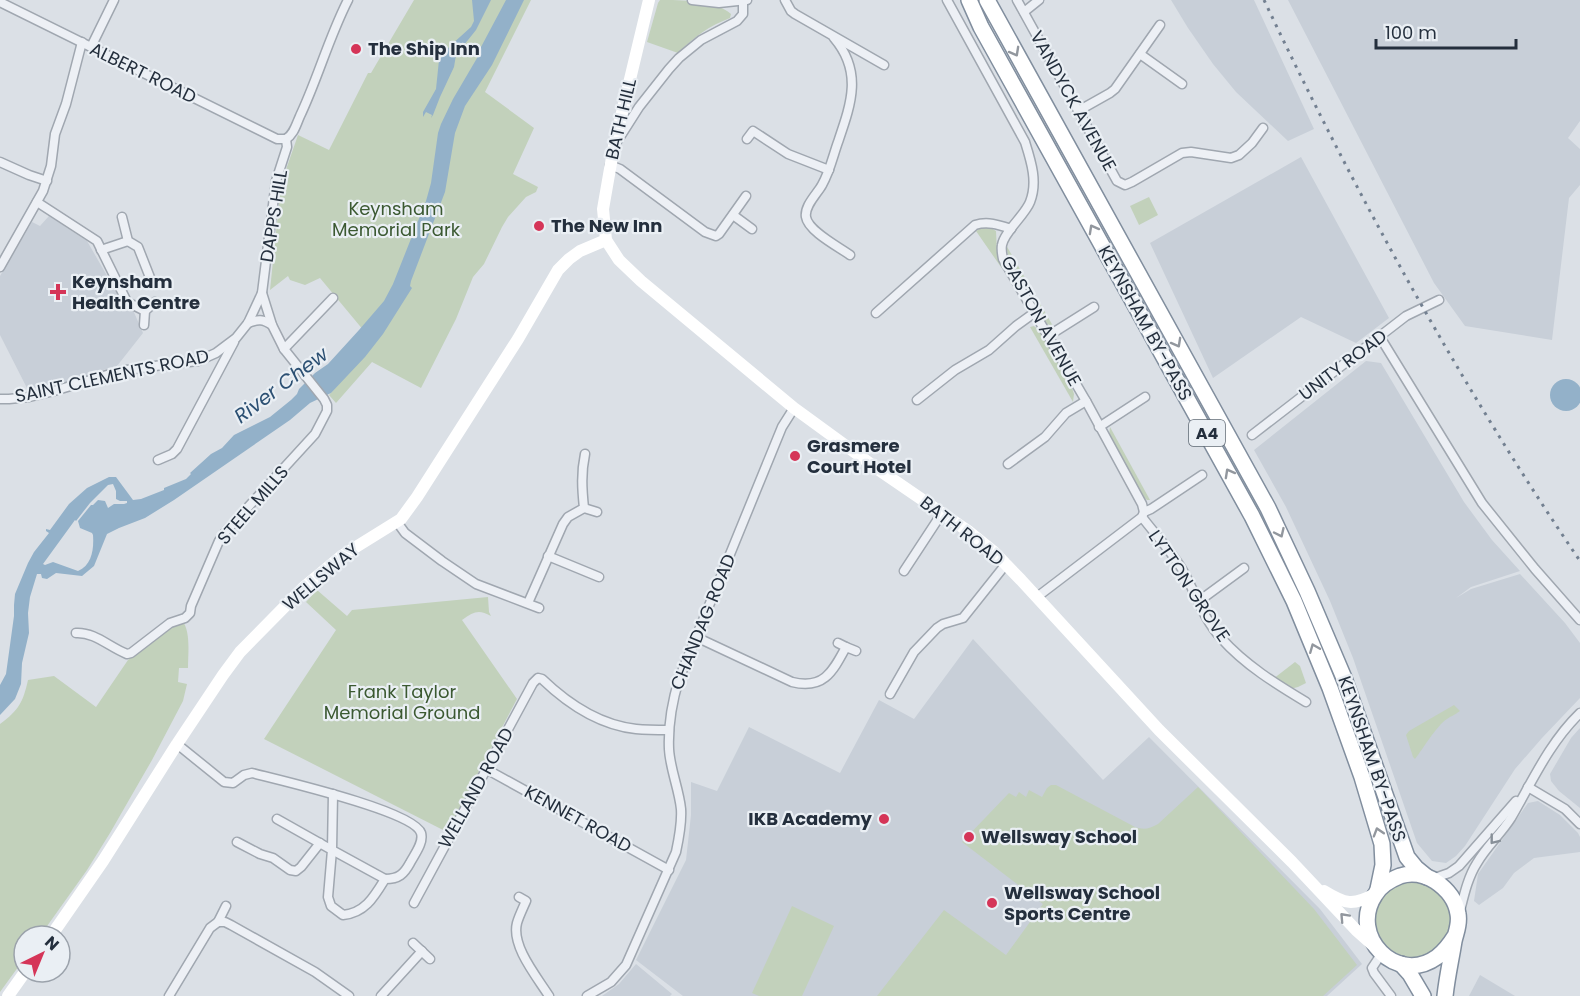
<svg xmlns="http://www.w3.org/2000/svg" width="1580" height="996" viewBox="0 0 1580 996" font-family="Poppins,sans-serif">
<rect width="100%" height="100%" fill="#dbe0e6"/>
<!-- built -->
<g fill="#c8cfd8">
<path d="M1171,0H1254L1314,129L1288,141L1236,92L1213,64L1188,28Z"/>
<path d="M1288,0H1580V121L1568,138L1580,149V185L1569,198L1552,340L1465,326L1434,283Z"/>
<path d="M1301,157L1389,318L1356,343L1301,317L1213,378L1150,243Z"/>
<path d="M49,216L87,241L125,307L133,310L143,333L117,366L93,373L65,385L43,386L28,390L0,335V276L32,222L40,226Z"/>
<path d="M1366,361L1381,363L1464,502L1492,540L1520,571L1471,587L1456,598L1471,589L1520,574L1565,623L1580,643V698L1542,738L1515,769L1465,846L1456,856L1446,863L1432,861L1417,843L1353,658L1330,601L1286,507L1254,450Z"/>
<path d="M973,639L1103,780L1149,737L1320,909L1362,964L1327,996H683L636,960L686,860L691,815V782L717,791L749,727L840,773L879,700L914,719Z"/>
<path d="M1580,728V808L1559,791L1551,781L1550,774L1571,738Z"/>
<path d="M1538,801L1560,815L1578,833L1580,837V852L1534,858L1514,873L1503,888L1479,905L1474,901L1478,874L1528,803Z"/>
<path d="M636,964L672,994L670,996H602L619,984Z"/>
<path d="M1480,975L1515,996H1469Z"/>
</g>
<!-- green -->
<g fill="#c2d1bb">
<path d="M414,0H531L485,92L534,128L513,174L538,187L536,192L526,197L508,217L502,227L484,264L473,277L456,319L421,388L372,362L336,403L329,395L374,343L320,278L305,285L290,280L288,276L270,290L281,184L298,135L329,150L368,73H371Z"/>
<path d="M660,0C680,0 716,0 731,14L730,18C709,26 694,37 678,53L647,42L658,3Z"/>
<path d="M1149,197L1158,215L1139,225L1130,206Z"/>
<path d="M989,227L996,231L997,253L1003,270L976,231L981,228Z"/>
<path d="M1006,245L1053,326L1047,324L1044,320L1009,261Z"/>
<path d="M1034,326L1040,331L1072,388L1074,394L1073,402L1030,327Z"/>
<path d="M1110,427L1150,500H1147L1141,495L1109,436Z"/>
<path d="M317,590L347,616L352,610L488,597L489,612L491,616C478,609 474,612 462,620L517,699L447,832L264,739L336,630L306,602Z"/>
<path d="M182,620C191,632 188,653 188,668H179L178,682L187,684L183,701L152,760L110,833L87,870L40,936H24V959L0,992V724C19,710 23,702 28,680L54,676L96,707L128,660L176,622Z"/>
<path d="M1295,662L1300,666L1306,683L1298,687L1290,689L1273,679Z"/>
<path d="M1454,705L1460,711C1455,715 1451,716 1447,719C1437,725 1423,749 1415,759L1413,757L1406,735L1409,731Z"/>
<path d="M1051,785H1056L1135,827C1144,830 1149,829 1158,824L1198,787L1314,909L1357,965L1323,996H877L944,910L1006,955L1043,904L962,842L1009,793L1016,797L1019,792L1026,797L1029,790L1042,797L1047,788Z"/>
<circle cx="1413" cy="920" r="38"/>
<path d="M792,906L834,926L802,996H759L752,993Z"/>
</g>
<!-- water -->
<g fill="#93b1c9" fill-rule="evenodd">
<path d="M472,0H491L476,30L456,55L454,67L440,97L433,115L431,118L432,115L426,112L423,117V112L436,89L439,60L450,46L471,27L474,21Z"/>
<path d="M506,0H524L492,65L465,106L455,133L445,192L411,281L410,286L412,288L383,334L365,357L331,393L310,403L290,420L174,500L145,518L119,528L107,534L94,566L82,576L56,573L47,579L42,578L41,574H37L30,597L28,613L29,633L22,663L21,684L15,699L0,715V685L6,674L14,616V605L15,594L28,563L34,552L49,533L46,531V529L50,530L69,504L87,488L109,477H116L133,500L141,499L164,490V488L186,479L191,474L190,473L211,454L222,448L234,435L270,417L291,400L297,394L299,389L315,373L328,364L359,330L384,301L393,284L426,201L431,183L438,133L441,124L453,99L480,53L481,47ZM113,484L116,491V499L120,501H127V503L124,504H114L108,508L105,501L98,500L93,505H91L78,521L80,528L92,533L93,535C94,549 92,565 78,571L53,562L45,565L43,564L75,520L76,521L90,503L108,485Z"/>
<circle cx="1566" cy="395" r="16"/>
</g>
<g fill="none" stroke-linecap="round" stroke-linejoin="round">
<!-- street casing -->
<g stroke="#a0a7b0" stroke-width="11">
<g id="street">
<path d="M692,0L719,3L747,0"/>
<path d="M785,0L791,11L795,14L884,65"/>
<path d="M947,0L1025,142C1031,161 1038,182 1030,202C1025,215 1004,232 1002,245C1001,249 1002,254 1003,259L1086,401L1142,504L1144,512"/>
<path d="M1017,0L1117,181L1125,185L1132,182L1182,153L1191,152L1231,158L1239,155L1252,143L1263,128"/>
<path d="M0,2L277,139H286"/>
<path d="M1024,12L1039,0"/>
<path d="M834,38C863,72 851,104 838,142C833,156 830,171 822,185C817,194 804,206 806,217C808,231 839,247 850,255"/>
<path d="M91,47L114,0"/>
<path d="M1140,54L1182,84"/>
<path d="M1078,111L1110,93L1115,89L1160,25"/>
<path d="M286,139C294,134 296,125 300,116C318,78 329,37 348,0"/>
<path d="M747,139L753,131L788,154L829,170"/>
<path d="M618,140L639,107L669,69L679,58L701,40L737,21L743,14V1"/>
<path d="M0,162L29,175L47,181"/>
<path d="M610,165L620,169L705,232L716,236L719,234L746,196"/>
<path d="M37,202L97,241L127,302L145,311"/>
<path d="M733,215L752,229"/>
<path d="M122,217L128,241L138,247L151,280"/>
<path d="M101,250L128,241"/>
<path d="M0,267L43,191L51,166L55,134L66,104L82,42"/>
<path d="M876,313L975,225C988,221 999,225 1011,229"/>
<path d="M248,323C258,319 263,319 272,325"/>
<path d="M144,325L145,311L155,302"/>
<path d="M1048,336L1094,307"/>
<path d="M1380,337L1482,503L1535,569L1580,620"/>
<path d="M284,349L333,298"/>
<path d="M0,399H9L29,397L54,391L120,371L162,365L198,361L216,353L236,338L248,323L262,293L276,181L287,147L286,139"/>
<path d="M917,400L955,370L989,350L1016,326L1034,313"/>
<path d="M1099,427L1145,397"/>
<path d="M1252,435L1406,316L1439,300"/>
<path d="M158,460L172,454L177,449L234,342"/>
<path d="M1008,464L1045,437L1066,413L1086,401"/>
<path d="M584,508L597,512"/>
<path d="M1142,517C1155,534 1171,551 1182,569C1195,591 1203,619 1221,638C1245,665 1276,684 1306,702"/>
<path d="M397,522L405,533L442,561L476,584L539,608"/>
<path d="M548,556L599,577"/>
<path d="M904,571L942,513"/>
<path d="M1037,597L1142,517L1144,512L1151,509L1202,475"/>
<path d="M1199,601L1244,568"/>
<path d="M528,603L563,524L568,517L584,508C582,489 581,473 585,454"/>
<path d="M76,633C95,632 109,647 127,654L131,653L170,623L185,618L190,613L191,606L219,541L227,530L315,434L327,411V405L324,399L284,349L272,325L262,293"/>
<path d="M696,637L792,682C824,690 833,671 846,647L856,651"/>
<path d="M838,643L846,647"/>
<path d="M890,694L914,652L937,628L943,624L963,618L1006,564"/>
<path d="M177,744L224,782L233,783L244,775L252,773C279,780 414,811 421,833C424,843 414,855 410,863C404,874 399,879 385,879C374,897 365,913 343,915L331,906L328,897L332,850L277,819"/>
<path d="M486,769L669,870"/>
<path d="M1528,787L1565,809L1580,824"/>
<path d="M333,794L332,850L385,879"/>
<path d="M237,842L260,854L273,858L290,870L296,871L301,867L320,843"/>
<path d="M1432,879L1449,873L1459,866L1516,801"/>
<path d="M519,897L526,901C523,908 519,916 517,923C511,946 537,977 549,996"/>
<path d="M414,903L533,683L538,678L542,679C568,704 599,725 636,729C647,730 658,730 669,730"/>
<path d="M1460,911C1464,895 1468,877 1477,863C1486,847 1501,834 1511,818C1532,782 1549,743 1580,713"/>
<path d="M218,922H225L231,925L315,972L349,996"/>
<path d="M413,943L430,959"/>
<path d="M1382,953L1372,968L1374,973L1391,996"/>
<path d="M169,996L210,928L218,922L226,906"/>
<path d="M381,996L422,951"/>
<path d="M587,996L611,982L626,965L676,852C679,838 682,823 681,809C679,789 670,769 669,749C668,725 672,702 679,679L782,427L794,408"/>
</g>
</g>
<!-- highway casing -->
<g stroke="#818e9e" stroke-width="18">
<g id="highway">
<path d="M969,0L981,27L1252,516L1294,601L1330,688L1362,777L1382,844L1383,865L1378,889"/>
<path d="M987,0L1268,508L1307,591L1344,678L1407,857L1416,868L1427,877"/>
<path d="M1401,964L1410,974L1423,996"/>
<path d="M1445,996C1447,977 1451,960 1454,941C1456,932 1460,924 1458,914C1456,900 1447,889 1435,881C1425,875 1412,872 1400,876C1390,880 1380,886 1375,895C1348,936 1397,986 1437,957C1445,951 1450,944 1455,936"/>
</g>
</g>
<!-- street -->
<use href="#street" stroke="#edf0f5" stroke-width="8"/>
<!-- secondary -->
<g stroke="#fff" stroke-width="12">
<path d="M649,0L614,146L603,209L606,240L619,260L641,281L794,408L879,470L968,531L994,552L1021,580L1159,730L1292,862L1356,930L1374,946"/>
<path d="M1324,891C1345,904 1353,906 1375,894"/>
<path d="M51,936L103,861L177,744L223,675L240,652L303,588L343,555L401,519L417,497L518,339L558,270L569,259L580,251L606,240"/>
<path d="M8,996L25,972"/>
</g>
<!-- highway -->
<use href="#highway" stroke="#fff" stroke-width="15"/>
<!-- rail -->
<path stroke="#738091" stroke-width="3" stroke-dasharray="3 6" stroke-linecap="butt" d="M1264,0C1356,194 1459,383 1580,561"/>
</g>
<!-- one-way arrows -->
<defs><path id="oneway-chevron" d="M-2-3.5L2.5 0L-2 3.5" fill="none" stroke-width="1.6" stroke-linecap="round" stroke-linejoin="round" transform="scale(1.5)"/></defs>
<g stroke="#92979e">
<use href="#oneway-chevron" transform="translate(1015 52) rotate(61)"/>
<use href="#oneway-chevron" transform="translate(1093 229) rotate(-119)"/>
<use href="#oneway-chevron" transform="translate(1177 343) rotate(61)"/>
<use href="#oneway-chevron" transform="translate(1229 473) rotate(-119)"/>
<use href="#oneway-chevron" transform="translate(1280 533) rotate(65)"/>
<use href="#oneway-chevron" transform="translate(1314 648) rotate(-112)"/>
<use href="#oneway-chevron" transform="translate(1378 832) rotate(-107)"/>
<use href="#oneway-chevron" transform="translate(1344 917) rotate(-133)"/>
</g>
<use stroke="#889099" href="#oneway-chevron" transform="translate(1494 840) rotate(128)"/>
<!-- markers -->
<g fill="#d53558" stroke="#eaeff4" stroke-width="2">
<circle cx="356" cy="49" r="6"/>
<circle cx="539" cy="226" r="6"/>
<path d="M55 283h6v6h6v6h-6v6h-6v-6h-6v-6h6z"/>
<circle cx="795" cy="456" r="6"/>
<circle cx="884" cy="819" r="6"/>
<circle cx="969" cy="837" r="6"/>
<circle cx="992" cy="903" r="6"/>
</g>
<g text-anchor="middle" stroke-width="4.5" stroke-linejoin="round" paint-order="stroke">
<!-- shield labels -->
<rect fill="#eaeff4" stroke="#5f6974" stroke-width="1.5" x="1189" y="420" width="36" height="26" rx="4.5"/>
<g font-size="16" font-weight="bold" fill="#242f3d">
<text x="1207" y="439">A4</text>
</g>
<!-- poi labels -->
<g font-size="18" font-weight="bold" fill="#242f3d" stroke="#eaeff4" text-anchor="start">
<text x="368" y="55">The Ship Inn</text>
<text x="551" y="232">The New Inn</text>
<text x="72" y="288">Keynsham<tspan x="72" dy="21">Health Centre</tspan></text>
<text x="807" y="452">Grasmere<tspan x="807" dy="21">Court Hotel</tspan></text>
<text x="872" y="825" text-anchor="end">IKB Academy</text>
<text x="981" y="843">Wellsway School</text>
<text x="1004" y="899">Wellsway School<tspan x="1004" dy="21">Sports Centre</tspan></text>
</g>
<!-- street labels -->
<g font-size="18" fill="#242f3d" stroke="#eaeff4">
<text transform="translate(143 73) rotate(26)" y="6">ALBERT ROAD</text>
<text transform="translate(1073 101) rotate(61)" y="6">VANDYCK AVENUE</text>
<text transform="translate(621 119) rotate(-77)" y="6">BATH HILL</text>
<text transform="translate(274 216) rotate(-81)" y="6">DAPPS HILL</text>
<text transform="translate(1041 321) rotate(61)" y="6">GASTON AVENUE</text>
<text transform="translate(1145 323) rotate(61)" y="6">KEYNSHAM BY-PASS</text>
<text transform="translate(1343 365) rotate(-37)" y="6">UNITY ROAD</text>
<text transform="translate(112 376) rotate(-12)" y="6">SAINT CLEMENTS ROAD</text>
<text transform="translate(253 505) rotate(-49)" y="6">STEEL MILLS</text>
<text transform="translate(962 531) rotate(38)" y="6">BATH ROAD</text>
<text transform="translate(321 577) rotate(-40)" y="6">WELLSWAY</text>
<text transform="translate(1189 586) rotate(56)" y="6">LYTTON GROVE</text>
<text transform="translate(703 622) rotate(-68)" y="6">CHANDAG ROAD</text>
<text transform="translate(1372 759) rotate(71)" y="6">KEYNSHAM BY-PASS</text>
<text transform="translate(476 788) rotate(-61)" y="6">WELLAND ROAD</text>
<text transform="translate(578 819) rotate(29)" y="6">KENNET ROAD</text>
</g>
<!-- park labels -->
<g font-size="18" fill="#3b5931" stroke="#eaeff4">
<text x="396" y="215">Keynsham<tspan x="396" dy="21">Memorial Park</tspan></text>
<text x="402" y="698">Frank Taylor<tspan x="402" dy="21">Memorial Ground</tspan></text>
</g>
<!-- water labels -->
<g font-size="20" font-style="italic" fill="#2c5073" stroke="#eaeff4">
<text transform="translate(281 385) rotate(-37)" y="7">River Chew</text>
</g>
</g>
<!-- north arrow -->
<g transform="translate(42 954) rotate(43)"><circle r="28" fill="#eaeff4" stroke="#9ba2ab" stroke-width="1.5"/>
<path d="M0-4.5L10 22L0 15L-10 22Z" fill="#d53558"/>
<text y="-9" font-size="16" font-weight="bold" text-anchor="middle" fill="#242f3d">N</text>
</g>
<!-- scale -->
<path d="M1376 39v9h140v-9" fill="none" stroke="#242f3d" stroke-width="3"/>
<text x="1385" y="39" font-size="18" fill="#242f3d" stroke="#eaeff4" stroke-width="4.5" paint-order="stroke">100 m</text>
</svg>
